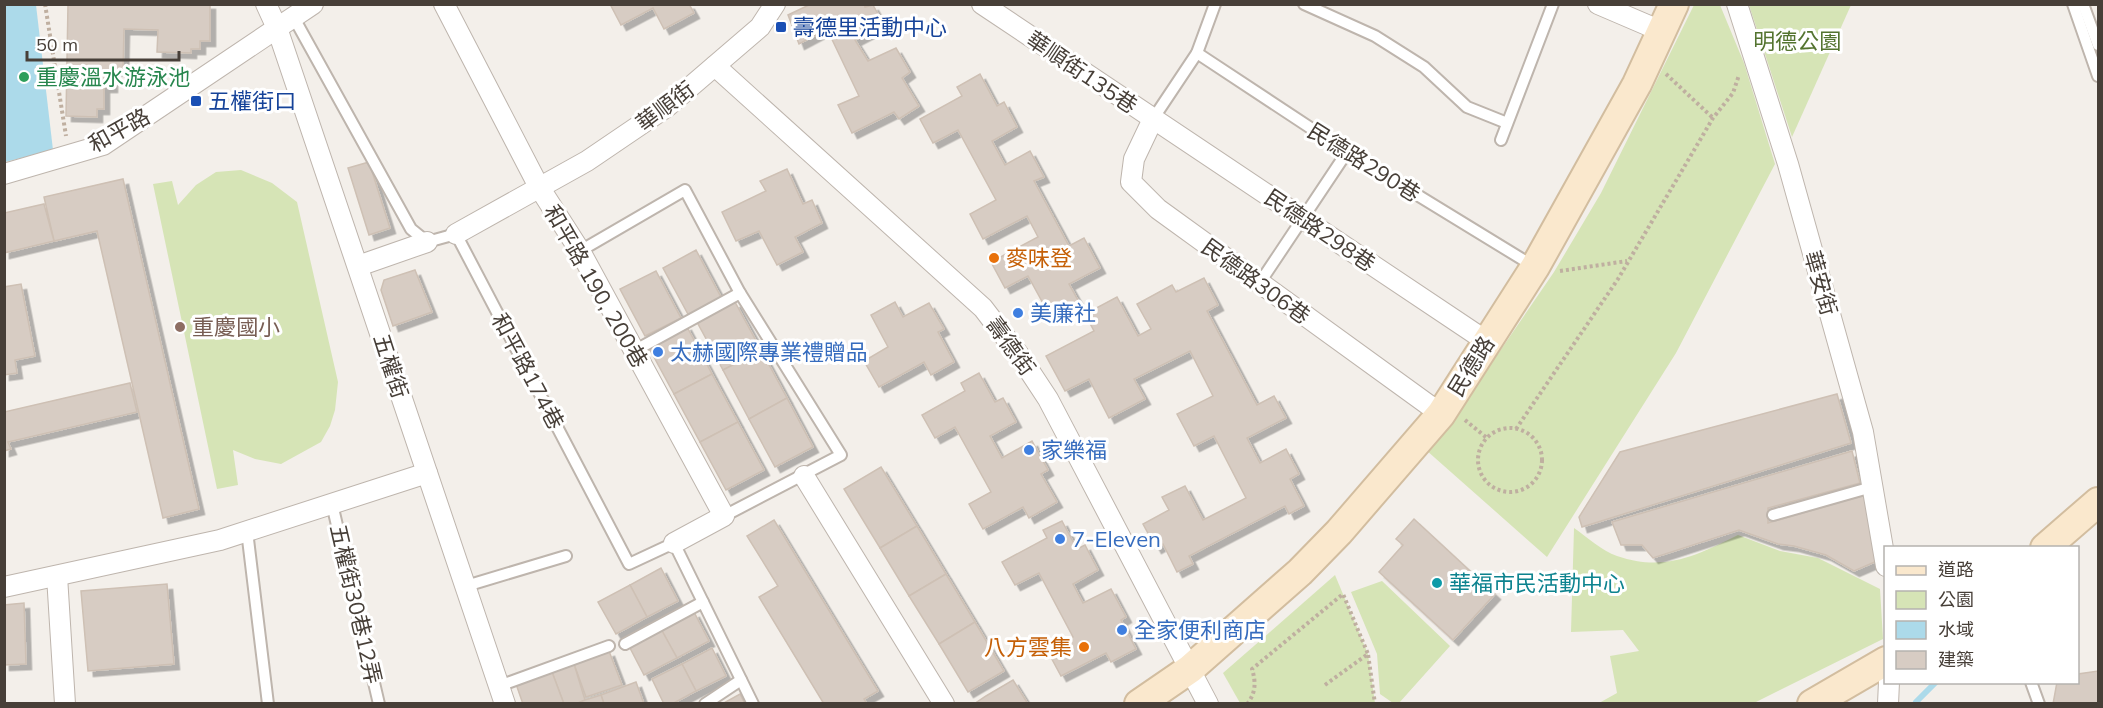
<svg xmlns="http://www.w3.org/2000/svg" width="2103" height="708" viewBox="0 0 2103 708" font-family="Mulish,'Noto Sans TC',sans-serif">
<defs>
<filter id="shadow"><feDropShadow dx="5.5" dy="5.5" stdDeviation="0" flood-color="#0004"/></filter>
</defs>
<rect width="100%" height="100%" fill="#f3efea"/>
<!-- green -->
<g fill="#d6e4b6">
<path d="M1694,5H1720L1744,63L1775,164L1676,353L1547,557L1426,450L1491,364L1554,272L1601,193Z"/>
<path d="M1749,5H1851L1792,137Z"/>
<path d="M241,170L272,183L297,202L338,382L335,410L330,426L321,442L281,464L255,459L233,450L238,485L217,489L153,184L172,181L178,205L196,185L216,172Z"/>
<path d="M1574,528C1587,537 1602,551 1617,556C1664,572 1696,556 1738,535L1780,551L1818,558L1880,589L1883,639L1754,703H1599L1617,693L1610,656L1639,651L1623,630L1571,632Z"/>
<path d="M1335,575L1368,654L1375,703H1240L1223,673Z"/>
<path d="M1382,581L1450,646L1399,703H1393L1380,694L1377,654L1351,592Z"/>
</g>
<!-- water -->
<path fill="#acdaea" d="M4,5H36L53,150L5,162Z"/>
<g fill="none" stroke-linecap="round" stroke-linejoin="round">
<!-- stream -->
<path stroke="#acdaea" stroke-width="6" d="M1916,702L1936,682"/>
</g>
<!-- building -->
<g fill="#d7ccc3" stroke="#cec0b4" stroke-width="1.5" filter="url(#shadow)">
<path d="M68,4H210V41H200V49H191V53L157,52L158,30L124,29L123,71L112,70V87H104V109H97V117L66,116Z"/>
<path d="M610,4H689L694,13L664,29L653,8L621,25Z"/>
<path d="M811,4H864L865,7L873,5L884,25L855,40L868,61L896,48L910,72L902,78L919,106L899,119L894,112L852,133L838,105L859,96L827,29L799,44L788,15Z"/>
<path d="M980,74L997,106L1004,102L1017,127L992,141L1005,165L1030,151L1044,177L1034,181L1069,246L1084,238L1100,268L1069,284L1079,302L1050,316L1028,276L1005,288L991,262L1038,237L1027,216L983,239L970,214L996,200L958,130L933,143L920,119L962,96L957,87Z"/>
<path d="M369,162L390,228L369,235L348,168Z"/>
<path d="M787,169L803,204L812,200L822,223L795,237L803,252L777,265L759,231L736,241L722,212L766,191L760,181Z"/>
<path d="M123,179L199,509L163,518L97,231L54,241L44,197Z"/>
<path d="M44,204L54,241L4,253V213Z"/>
<path d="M696,250L722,299L689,316L663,268Z"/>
<path d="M415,270L432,312L393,326L381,290L384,280Z"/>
<path d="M656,271L681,318L645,336L620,289Z"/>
<path d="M1204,278L1218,305L1207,311L1257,405L1274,396L1286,418L1247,438L1260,463L1286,449L1299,474L1290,479L1304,506L1289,514L1285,506L1189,556L1193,564L1177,572L1163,544L1156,548L1143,524L1169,510L1162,497L1185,486L1203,520L1246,498L1214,436L1194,446L1177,414L1213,396L1190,351L1134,379L1145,399L1109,418L1089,379L1065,391L1046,356L1094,331L1085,314L1117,297L1138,336L1151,329L1137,304L1172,285L1176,292Z"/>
<path d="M21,284L35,356L15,360L17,373L4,375V287Z"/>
<path d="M735,302L761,350L723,370L697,322Z"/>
<path d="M895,302L903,317L929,303L944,329L938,332L954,362L931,375L924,362L879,387L864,361L888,347L871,315Z"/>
<path d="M686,325L712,374L674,394L648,346Z"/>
<path d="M761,350L787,398L749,419L723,370Z"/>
<path d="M979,373L995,402L1003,398L1016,422L990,436L1002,458L1032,441L1048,470L1041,474L1057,502L1029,518L1023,507L983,529L969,504L991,492L955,427L935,438L922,415L965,391L961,383Z"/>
<path d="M712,374L738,422L700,442L674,394Z"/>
<path d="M130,383L137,412L8,442L11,449L4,451V412Z"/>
<path d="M1837,394L1851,443L1582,527L1579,517L1620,452Z"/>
<path d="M787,398L813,447L775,467L749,419Z"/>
<path d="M738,422L764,470L726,490L700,442Z"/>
<path d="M1852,451L1860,483L1768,508V523L1865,495L1877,561L1854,571L1826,555L1794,546L1778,544L1739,530L1653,558L1642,545H1621L1612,522Z"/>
<path d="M881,467L917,526L880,548L844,489Z"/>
<path d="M1414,519L1495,594L1453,640L1379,572L1403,545L1396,539Z"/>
<path d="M774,520L878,691L864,699L867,704H824L759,597L778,586L747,536Z"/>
<path d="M1062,521L1077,549L1085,545L1098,570L1073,584L1083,603L1111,589L1126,617L1121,620L1136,649L1111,662L1106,653L1061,676L1047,650L1073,637L1039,573L1015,585L1002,562L1047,538L1043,530Z"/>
<path d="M917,526L946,574L909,596L880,548Z"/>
<path d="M661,568L678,601L647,617L630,585Z"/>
<path d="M946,574L975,622L939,644L909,596Z"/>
<path d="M167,584L174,664L88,671L81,591Z"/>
<path d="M630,585L647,617L616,634L598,602Z"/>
<path d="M24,603L26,664L4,665V605Z"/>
<path d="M694,612L709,641L677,658L661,629Z"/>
<path d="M975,622L1004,671L968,692L939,644Z"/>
<path d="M661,629L677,658L644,675L629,646Z"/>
<path d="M712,648L726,676L696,691L682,664Z"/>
<path d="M609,651L622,685L586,697L574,664Z"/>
<path d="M574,664L585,700L576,704H564L552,672Z"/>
<path d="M682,664L696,691L672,704H664L652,679Z"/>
<path d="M2098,671V704H2053L2057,682H2078V674Z"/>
<path d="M552,672L564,704H523L516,684Z"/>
<path d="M1013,680L1028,704H974L986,696Z"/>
<path d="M636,682L644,704H604L601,695Z"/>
<path d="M740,694L745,704H722Z"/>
<path d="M601,695L604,704H576L585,700Z"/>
</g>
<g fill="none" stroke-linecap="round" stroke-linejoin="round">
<!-- lane casing -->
<g stroke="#beb5ad" stroke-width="14">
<g id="lane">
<path d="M1304,4L1375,36L1424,67L1467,107L1507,123"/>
<path d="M2073,4L2098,76"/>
<path d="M2083,4L2098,45"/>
<path d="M294,18L411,229L427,242L456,234L629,564L674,543L753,704"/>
<path d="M1197,53L1347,152L1535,267"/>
<path d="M1153,119L1197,53L1215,4"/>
<path d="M1501,140L1553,4"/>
<path d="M580,251L685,190L740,293"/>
<path d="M1259,284L1347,152"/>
<path d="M634,351L740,293L841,455L724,516"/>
<path d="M332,504L379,704"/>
<path d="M1773,515L1872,487"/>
<path d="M247,531L268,704"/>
<path d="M466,586L566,556"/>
<path d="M625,644L703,602"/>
<path d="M2031,682L2039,704"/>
<path d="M499,686L609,646"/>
<path d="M705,704L741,680"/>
</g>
</g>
<!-- street casing -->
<g stroke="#beb5ad" stroke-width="22">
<g id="street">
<path d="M266,4L277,28L505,704"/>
<path d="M444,4L539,187L580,251L724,516L674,543"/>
<path d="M982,4L1486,341"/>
<path d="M1598,4L1661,31"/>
<path d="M1737,4L1788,164L1863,432L1886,566"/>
<path d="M715,66L983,308L1019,355L1048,399L1208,704"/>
<path d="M1153,119L1134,159L1131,182L1158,209L1441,414"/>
<path d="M4,174L103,145L313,4"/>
<path d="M456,234L587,161L668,106L760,27L775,4"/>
<path d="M358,266L427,242"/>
<path d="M804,476L944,704"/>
<path d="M57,576L65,704"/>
<path d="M4,587L220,540L427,473"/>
<path d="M1888,704L1889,682"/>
</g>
</g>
<!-- secondary casing -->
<g stroke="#d2bd9f" stroke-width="32">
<g id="secondary">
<path d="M2045,548L2098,502"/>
<path d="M1139,704L1190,669L1300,572L1339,532L1441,414L1535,267L1637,84L1674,4"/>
<path d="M1812,704L1886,661"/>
</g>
</g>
<!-- path -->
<g stroke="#bfafa0" stroke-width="4" stroke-dasharray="3 3" stroke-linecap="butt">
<path d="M45,4L66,136"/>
<path d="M1666,74L1713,118"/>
<path d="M1560,271L1627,261"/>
<path d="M1465,420L1487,438"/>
<circle cx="1510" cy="460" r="32"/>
<path d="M1516,429L1618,279L1713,118L1733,93L1739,75"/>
<path d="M1325,685L1368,654L1375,704"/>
<path d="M1247,704C1256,693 1256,682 1252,669L1343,594L1368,654"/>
</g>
<!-- lane -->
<use href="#lane" stroke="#fff" stroke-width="10"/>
<!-- street -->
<use href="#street" stroke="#fff" stroke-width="20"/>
<!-- secondary -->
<use href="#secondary" stroke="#fae8cd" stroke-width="28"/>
</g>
<!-- markers -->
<g fill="#1a4fb4" stroke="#fff" stroke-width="2">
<rect x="775" y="21" width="12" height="12" rx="3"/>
<rect x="190" y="95" width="12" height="12" rx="3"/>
</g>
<circle fill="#2e9e5b" stroke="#fff" stroke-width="2" cx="24" cy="77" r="6"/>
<g fill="#e8710a" stroke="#fff" stroke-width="2">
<circle cx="994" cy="258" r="6"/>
<circle cx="1084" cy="647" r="6"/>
</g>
<g fill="#3f7fe0" stroke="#fff" stroke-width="2">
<circle cx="1018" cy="313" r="6"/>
<circle cx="658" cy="352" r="6"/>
<circle cx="1029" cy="450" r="6"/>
<circle cx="1060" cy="539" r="6"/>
<circle cx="1122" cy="630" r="6"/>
</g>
<circle fill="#8d6e63" stroke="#fff" stroke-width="2" cx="180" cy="327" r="6"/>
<circle fill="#0f9aa8" stroke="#fff" stroke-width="2" cx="1437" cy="583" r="6"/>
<g text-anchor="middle" stroke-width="6" stroke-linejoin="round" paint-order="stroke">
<!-- transit labels -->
<g font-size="22" fill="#164399" stroke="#fff" text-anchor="start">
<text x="793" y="35">壽德里活動中心</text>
<text x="208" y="109">五權街口</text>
</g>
<!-- park labels -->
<g font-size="22" fill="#547430" stroke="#fff">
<text x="1797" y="49">明德公園</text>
</g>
<!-- street labels -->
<g font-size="22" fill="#473f38" stroke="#fff">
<text transform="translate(1082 72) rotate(34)" y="8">華順街135巷</text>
<text transform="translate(665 106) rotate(-37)" y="8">華順街</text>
<text transform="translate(119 130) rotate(-29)" y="8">和平路</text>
<text transform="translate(1364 162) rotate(32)" y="8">民德路290巷</text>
<text transform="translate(1320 230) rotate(34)" y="8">民德路298巷</text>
<text transform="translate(1256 281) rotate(36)" y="8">民德路306巷</text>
<text transform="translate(1821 283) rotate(74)" y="8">華安街</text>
<text transform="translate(596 286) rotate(60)" y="8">和平路 190, 200巷</text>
<text transform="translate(1011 346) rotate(54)" y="8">壽德街</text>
<text transform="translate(391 366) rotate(72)" y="8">五權街</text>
<text transform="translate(1471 366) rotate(-58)" y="8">民德路</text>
<text transform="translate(528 371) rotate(62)" y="8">和平路174巷</text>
<text transform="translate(356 604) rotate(77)" y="8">五權街30巷12弄</text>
</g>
<!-- leisure labels -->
<g font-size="22" fill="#27864d" stroke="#fff" text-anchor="start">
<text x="36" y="85">重慶溫水游泳池</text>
</g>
<!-- food labels -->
<g font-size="22" fill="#c56008" stroke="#fff" text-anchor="start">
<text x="1006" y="266">麥味登</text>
<text x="1072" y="655" text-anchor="end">八方雲集</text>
</g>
<!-- shop labels -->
<g font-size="22" fill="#366cbe" stroke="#fff" text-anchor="start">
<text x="1030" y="321">美廉社</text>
<text x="670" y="360">太赫國際專業禮贈品</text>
<text x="1041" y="458">家樂福</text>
<text x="1072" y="547">7-Eleven</text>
<text x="1134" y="638">全家便利商店</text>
</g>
<!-- education labels -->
<g font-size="22" fill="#785e54" stroke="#fff" text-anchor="start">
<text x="192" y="335">重慶國小</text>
</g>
<!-- culture labels -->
<g font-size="22" fill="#0d838f" stroke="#fff" text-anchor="start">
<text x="1449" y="591">華福市民活動中心</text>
</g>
</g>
<!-- border -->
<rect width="2103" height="708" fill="none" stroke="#473f38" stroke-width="12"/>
<!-- legend -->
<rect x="1884" y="546" width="195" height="138" fill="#ffffff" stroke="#b5b2af" stroke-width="1.5"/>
<rect x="1896" y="566" width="30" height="9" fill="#fae8cd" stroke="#b5b2af" stroke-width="1.5"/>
<text x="1938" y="576" font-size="18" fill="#473f38">道路</text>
<rect x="1896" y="591" width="30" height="18" fill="#d6e4b6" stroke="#b5b2af" stroke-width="1.5"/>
<text x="1938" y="606" font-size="18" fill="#473f38">公園</text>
<rect x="1896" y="621" width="30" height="18" fill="#acdaea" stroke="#b5b2af" stroke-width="1.5"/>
<text x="1938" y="636" font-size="18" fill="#473f38">水域</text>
<rect x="1896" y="651" width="30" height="18" fill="#d7ccc3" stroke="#b5b2af" stroke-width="1.5"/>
<text x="1938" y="666" font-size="18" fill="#473f38">建築</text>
<!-- scale -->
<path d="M27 51v9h152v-9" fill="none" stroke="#473f38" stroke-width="3"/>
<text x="36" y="51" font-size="18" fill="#473f38" stroke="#ffffff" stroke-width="4.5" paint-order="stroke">50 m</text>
</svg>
